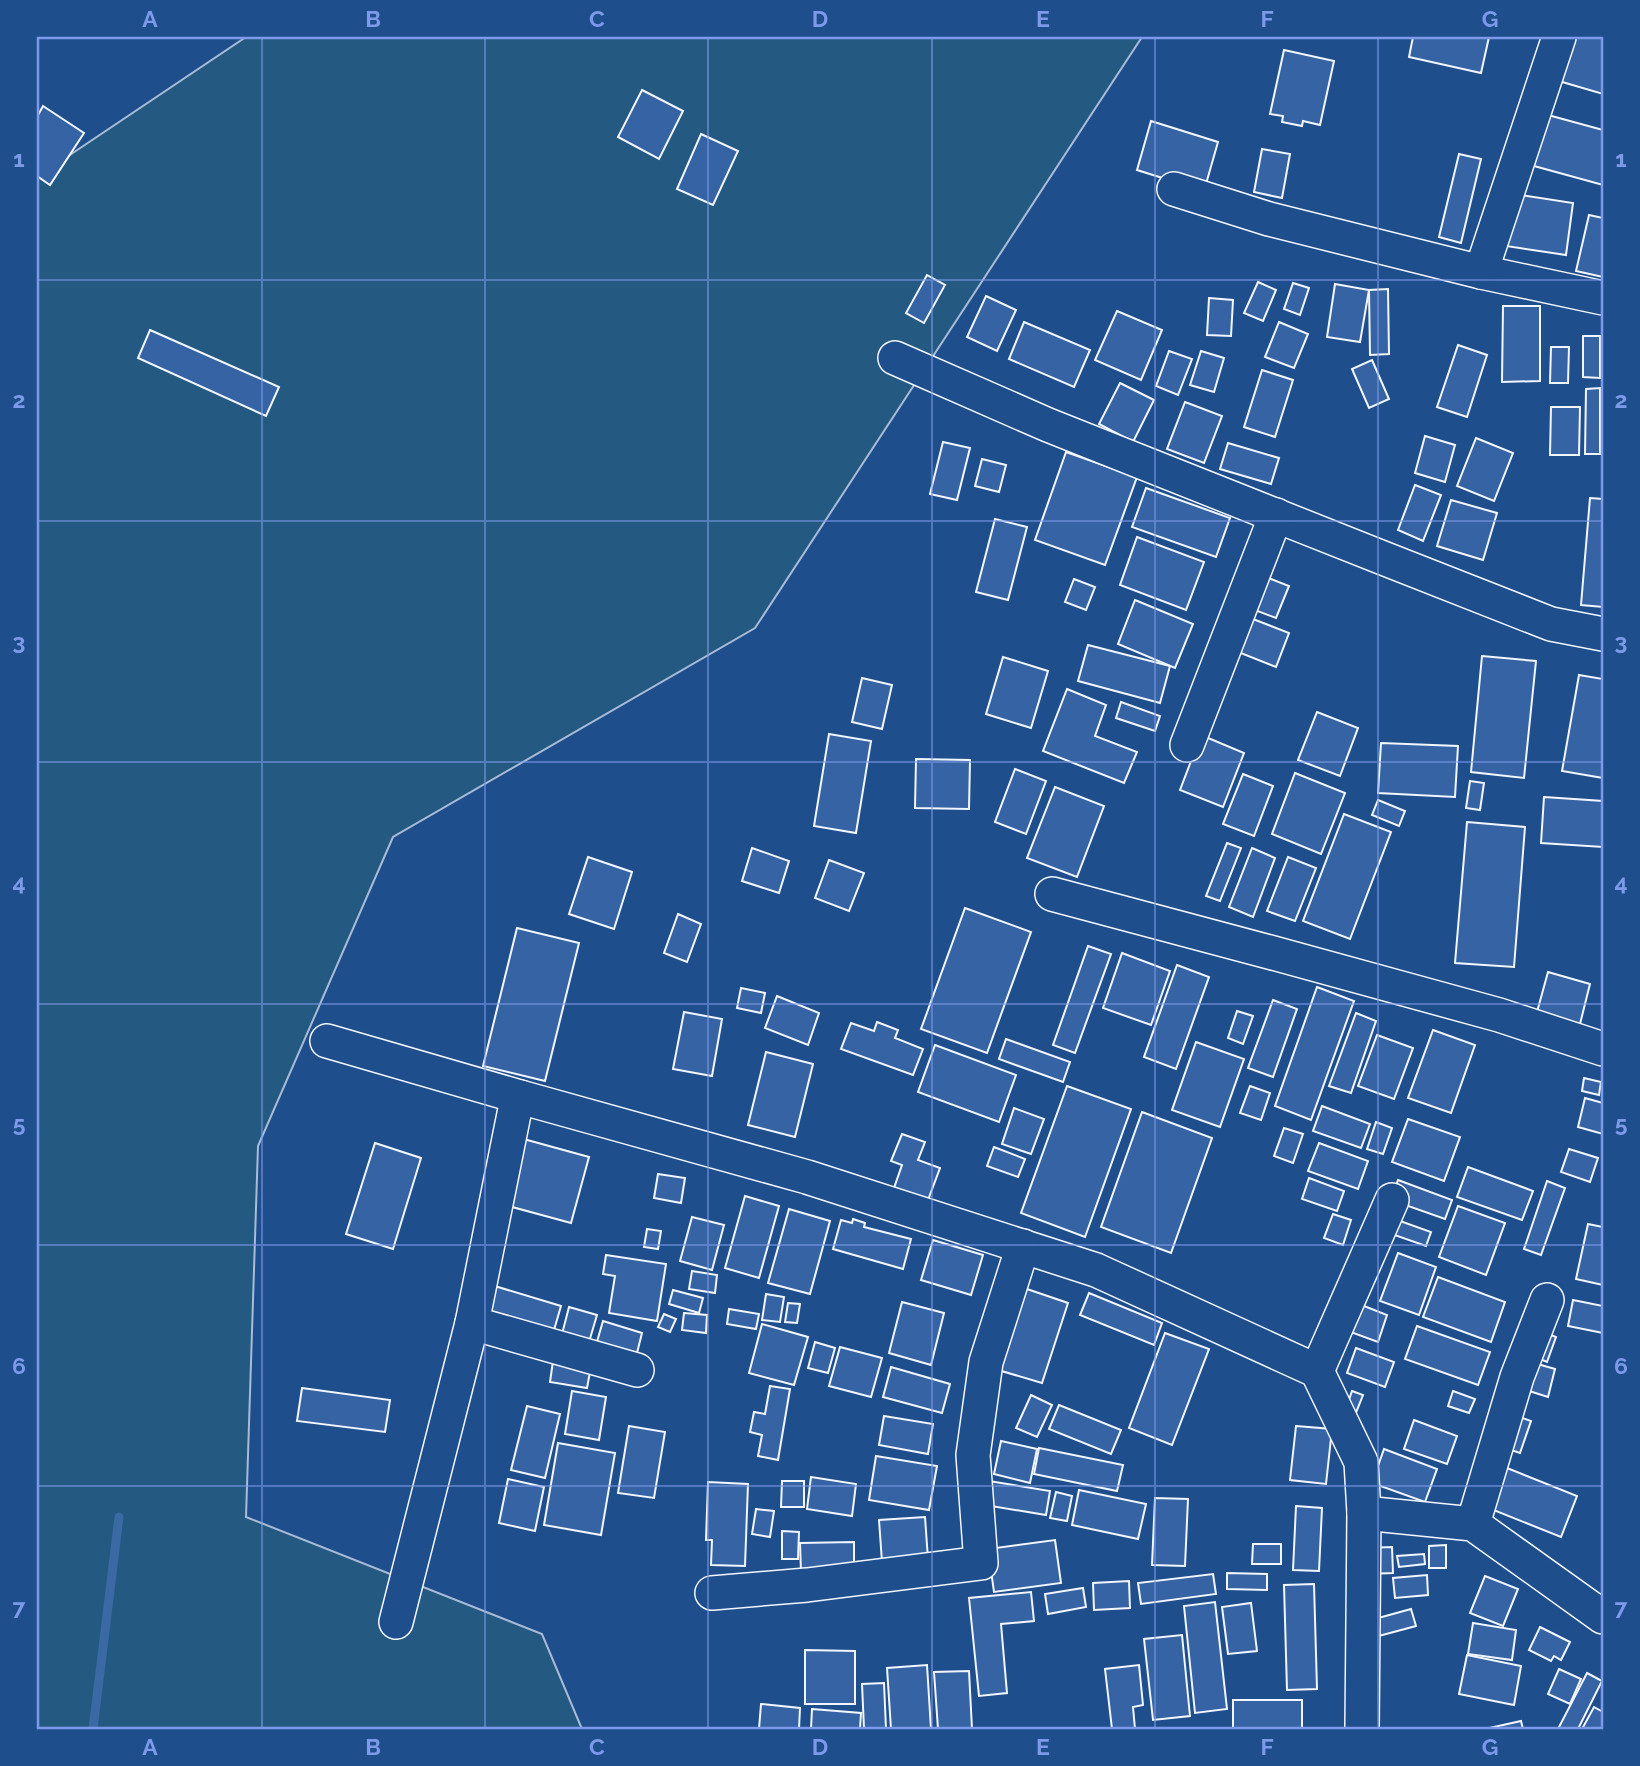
<svg xmlns="http://www.w3.org/2000/svg" width="1640" height="1766" viewBox="0 0 1640 1766" font-family="Raleway,sans-serif">
<rect width="100%" height="100%" fill="#1f4e8c"/>
<!-- green -->
<path fill="#245a82" stroke="#a8bbd7" stroke-width="2" d="M246,37H1142L755,628L393,837L258,1146L246,1517L542,1634L582,1729H37V177Z"/>
<g fill="none" stroke-linecap="round" stroke-linejoin="round">
<!-- stream -->
<path stroke="#3b69a3" stroke-width="9" d="M93,1729L119,1517"/>
</g>
<!-- building -->
<g fill="#3563a3" stroke="#f2f6ff" stroke-width="2">
<path d="M1413,37H1489L1481,73L1409,57Z"/>
<path d="M1564,37L1603,38V94L1552,79Z"/>
<path d="M1284,50L1334,61L1320,125L1303,121L1302,126L1282,122L1283,116L1270,114Z"/>
<path d="M642,90L683,111L659,159L618,137Z"/>
<path d="M43,106L84,133L50,185L37,176V117Z"/>
<path d="M1548,115L1603,130V185L1534,166Z"/>
<path d="M1151,121L1218,142L1204,191L1137,170Z"/>
<path d="M701,134L738,151L713,205L677,189Z"/>
<path d="M1262,149L1290,154L1282,198L1254,192Z"/>
<path d="M1459,154L1481,159L1461,243L1439,237Z"/>
<path d="M1514,194L1573,203L1566,255L1506,246Z"/>
<path d="M1589,215L1603,218V277L1576,271Z"/>
<path d="M927,275L945,285L924,323L906,313Z"/>
<path d="M1258,282L1276,290L1263,321L1244,313Z"/>
<path d="M1293,283L1309,288L1300,315L1284,309Z"/>
<path d="M1335,284L1369,290L1360,342L1327,337Z"/>
<path d="M1388,289L1389,354L1370,355L1369,290Z"/>
<path d="M986,296L1016,310L997,351L967,337Z"/>
<path d="M1209,298L1233,300L1231,336L1207,335Z"/>
<path d="M1503,306H1540V381L1502,382Z"/>
<path d="M1117,311L1162,330L1141,380L1095,360Z"/>
<path d="M1024,322L1090,350L1074,387L1009,359Z"/>
<path d="M1279,322L1308,334L1294,368L1265,357Z"/>
<path d="M150,330L279,387L266,416L138,358Z"/>
<path d="M1583,336H1600V378L1583,377Z"/>
<path d="M1458,345L1487,355L1467,417L1437,407Z"/>
<path d="M1551,347H1569L1568,383H1550Z"/>
<path d="M1169,351L1192,359L1178,395L1156,386Z"/>
<path d="M1201,351L1224,358L1214,392L1190,385Z"/>
<path d="M1372,360L1389,399L1369,408L1352,369Z"/>
<path d="M1262,370L1293,380L1275,437L1244,427Z"/>
<path d="M1120,383L1154,400L1133,442L1099,424Z"/>
<path d="M1600,388V454H1585L1586,389Z"/>
<path d="M1185,402L1222,416L1204,463L1167,449Z"/>
<path d="M1551,407H1580L1579,455H1550Z"/>
<path d="M1425,436L1455,445L1445,482L1415,473Z"/>
<path d="M1476,438L1513,453L1494,501L1457,486Z"/>
<path d="M943,442L970,448L957,500L930,494Z"/>
<path d="M1228,443L1279,458L1271,484L1220,469Z"/>
<path d="M1066,452L1137,477L1105,565L1035,540Z"/>
<path d="M982,459L1006,465L999,492L975,486Z"/>
<path d="M1415,485L1441,495L1423,541L1398,530Z"/>
<path d="M1146,488L1230,518L1216,557L1132,527Z"/>
<path d="M1590,498L1603,499V607L1581,605Z"/>
<path d="M1451,500L1497,513L1483,560L1437,546Z"/>
<path d="M995,519L1027,527L1008,600L976,592Z"/>
<path d="M1137,537L1204,562L1186,610L1120,585Z"/>
<path d="M1263,576L1289,586L1276,618L1252,609Z"/>
<path d="M1074,579L1095,587L1086,610L1065,602Z"/>
<path d="M1135,600L1193,624L1175,668L1118,644Z"/>
<path d="M1240,614L1289,633L1276,667L1228,648Z"/>
<path d="M1088,645L1170,666L1160,703L1078,681Z"/>
<path d="M1482,656L1536,661L1524,778L1471,772Z"/>
<path d="M1003,657L1048,671L1031,728L986,714Z"/>
<path d="M1579,675L1603,679V778L1562,771Z"/>
<path d="M862,678L892,685L882,729L852,722Z"/>
<path d="M1067,689L1106,705L1095,736L1137,752L1124,783L1043,751Z"/>
<path d="M1121,702L1160,716L1155,731L1116,718Z"/>
<path d="M1317,712L1358,728L1340,776L1298,760Z"/>
<path d="M829,734L871,741L856,833L814,826Z"/>
<path d="M1201,735L1244,753L1223,807L1180,790Z"/>
<path d="M1381,743L1458,746L1455,797L1378,793Z"/>
<path d="M916,759L970,760L969,809L915,808Z"/>
<path d="M1015,769L1046,781L1026,834L995,822Z"/>
<path d="M1295,773L1345,793L1321,854L1272,834Z"/>
<path d="M1243,774L1273,786L1254,836L1223,824Z"/>
<path d="M1470,781L1484,783L1480,810L1466,808Z"/>
<path d="M1055,787L1104,806L1077,877L1027,858Z"/>
<path d="M1544,797L1603,801V847L1541,843Z"/>
<path d="M1378,800L1405,811L1399,826L1372,815Z"/>
<path d="M1344,814L1391,832L1350,939L1303,921Z"/>
<path d="M1467,822L1525,827L1514,967L1455,963Z"/>
<path d="M1227,843L1241,848L1220,901L1206,896Z"/>
<path d="M752,848L789,861L779,893L742,881Z"/>
<path d="M1252,848L1275,858L1253,917L1229,907Z"/>
<path d="M588,857L632,872L614,929L569,914Z"/>
<path d="M1288,857L1316,868L1295,921L1267,911Z"/>
<path d="M829,860L864,873L849,911L815,898Z"/>
<path d="M965,908L1031,932L987,1053L921,1029Z"/>
<path d="M678,914L701,924L687,962L664,953Z"/>
<path d="M517,928L579,943L545,1081L483,1066Z"/>
<path d="M1088,946L1111,954L1075,1053L1053,1045Z"/>
<path d="M1122,953L1170,971L1151,1025L1103,1008Z"/>
<path d="M1177,965L1209,977L1176,1069L1144,1057Z"/>
<path d="M1548,972L1590,984L1580,1024L1537,1012Z"/>
<path d="M1317,987L1354,1001L1311,1120L1275,1106Z"/>
<path d="M741,988L765,993L761,1013L737,1008Z"/>
<path d="M777,996L819,1013L808,1045L765,1028Z"/>
<path d="M1273,1000L1297,1009L1273,1077L1248,1068Z"/>
<path d="M1237,1011L1253,1016L1243,1044L1228,1038Z"/>
<path d="M684,1012L722,1019L712,1076L673,1069Z"/>
<path d="M1356,1013L1376,1021L1351,1093L1329,1086Z"/>
<path d="M877,1022L898,1030L895,1038L923,1049L913,1075L841,1049L851,1023L874,1031Z"/>
<path d="M1433,1030L1475,1045L1451,1113L1408,1098Z"/>
<path d="M1377,1035L1413,1048L1394,1099L1358,1086Z"/>
<path d="M1006,1039L1070,1062L1063,1082L999,1059Z"/>
<path d="M1196,1042L1244,1059L1220,1127L1172,1110Z"/>
<path d="M935,1045L1016,1075L999,1122L918,1092Z"/>
<path d="M766,1052L813,1064L795,1137L748,1125Z"/>
<path d="M1584,1078L1601,1082L1599,1095L1582,1091Z"/>
<path d="M1067,1086L1131,1109L1085,1237L1021,1213Z"/>
<path d="M1250,1086L1270,1093L1261,1120L1240,1113Z"/>
<path d="M1585,1098L1603,1103V1134L1578,1127Z"/>
<path d="M1322,1106L1370,1124L1361,1148L1313,1131Z"/>
<path d="M1014,1108L1044,1119L1031,1154L1002,1144Z"/>
<path d="M1142,1112L1212,1138L1171,1253L1101,1227Z"/>
<path d="M1408,1119L1460,1137L1444,1181L1392,1162Z"/>
<path d="M1376,1122L1392,1128L1383,1154L1367,1149Z"/>
<path d="M1284,1128L1303,1134L1293,1163L1274,1156Z"/>
<path d="M902,1134L925,1142L918,1160L940,1168L928,1200L894,1188L902,1165L891,1161Z"/>
<path d="M520,1138L589,1157L571,1223L501,1204Z"/>
<path d="M375,1143L421,1158L393,1249L346,1234Z"/>
<path d="M1319,1143L1368,1161L1358,1189L1308,1171Z"/>
<path d="M994,1147L1025,1159L1018,1177L987,1166Z"/>
<path d="M1569,1149L1598,1158L1590,1182L1561,1172Z"/>
<path d="M1468,1167L1533,1191L1522,1220L1457,1197Z"/>
<path d="M658,1174L685,1178L681,1203L654,1198Z"/>
<path d="M1309,1178L1344,1191L1337,1211L1302,1199Z"/>
<path d="M1398,1180L1452,1200L1445,1219L1391,1200Z"/>
<path d="M1547,1181L1565,1188L1541,1255L1524,1249Z"/>
<path d="M745,1196L779,1206L759,1278L725,1268Z"/>
<path d="M1458,1206L1505,1223L1486,1275L1439,1257Z"/>
<path d="M789,1209L830,1221L810,1294L768,1283Z"/>
<path d="M1333,1214L1351,1220L1343,1245L1324,1238Z"/>
<path d="M692,1217L724,1225L712,1270L680,1261Z"/>
<path d="M1389,1217L1431,1232L1426,1246L1383,1231Z"/>
<path d="M853,1219L865,1223L864,1227L911,1239L903,1269L833,1249L841,1220L852,1223Z"/>
<path d="M1588,1224L1603,1227V1285L1576,1279Z"/>
<path d="M647,1229L661,1231L658,1249L644,1247Z"/>
<path d="M933,1240L983,1255L971,1295L921,1280Z"/>
<path d="M1398,1253L1436,1267L1419,1315L1380,1301Z"/>
<path d="M606,1255L666,1264L657,1321L609,1313L615,1276L603,1274Z"/>
<path d="M692,1271L717,1275L715,1293L689,1289Z"/>
<path d="M1438,1277L1505,1302L1491,1342L1423,1317Z"/>
<path d="M488,1284L561,1306L552,1337L479,1314Z"/>
<path d="M1024,1288L1068,1303L1042,1383L998,1370Z"/>
<path d="M673,1290L703,1298L699,1313L669,1304Z"/>
<path d="M1089,1293L1162,1323L1154,1345L1080,1315Z"/>
<path d="M766,1294L784,1297L780,1322L762,1320Z"/>
<path d="M1573,1300L1603,1306V1333L1568,1326Z"/>
<path d="M902,1302L944,1313L931,1365L889,1353Z"/>
<path d="M1354,1302L1387,1315L1378,1342L1345,1330Z"/>
<path d="M788,1303L800,1304L797,1323L785,1322Z"/>
<path d="M569,1307L597,1315L589,1342L562,1334Z"/>
<path d="M729,1309L759,1314L756,1329L727,1324Z"/>
<path d="M684,1313L707,1315L706,1333L682,1330Z"/>
<path d="M664,1314L676,1319L670,1332L658,1327Z"/>
<path d="M603,1321L642,1333L636,1357L596,1345Z"/>
<path d="M762,1324L808,1337L794,1385L749,1373Z"/>
<path d="M1417,1326L1490,1352L1478,1385L1405,1359Z"/>
<path d="M1539,1330L1556,1337L1547,1362L1528,1354Z"/>
<path d="M1165,1333L1209,1349L1172,1445L1129,1428Z"/>
<path d="M815,1342L835,1348L828,1373L808,1368Z"/>
<path d="M840,1347L882,1358L871,1397L829,1386Z"/>
<path d="M1356,1348L1394,1362L1385,1387L1347,1373Z"/>
<path d="M554,1354L592,1361L587,1388L550,1382Z"/>
<path d="M1534,1363L1555,1369L1548,1397L1526,1390Z"/>
<path d="M891,1367L950,1384L942,1413L883,1397Z"/>
<path d="M770,1386L790,1389L778,1460L758,1456L762,1435L750,1432L754,1412L765,1414Z"/>
<path d="M302,1388L390,1400L385,1432L297,1421Z"/>
<path d="M572,1391L606,1397L599,1440L565,1434Z"/>
<path d="M1352,1391L1363,1395L1353,1420L1343,1417Z"/>
<path d="M1453,1391L1475,1399L1469,1413L1448,1406Z"/>
<path d="M1031,1395L1052,1405L1037,1437L1016,1428Z"/>
<path d="M1059,1405L1121,1430L1111,1454L1049,1429Z"/>
<path d="M527,1406L560,1414L545,1478L511,1470Z"/>
<path d="M1511,1414L1531,1421L1520,1453L1499,1446Z"/>
<path d="M884,1416L933,1424L928,1454L879,1445Z"/>
<path d="M1414,1420L1457,1436L1447,1464L1404,1449Z"/>
<path d="M629,1426L665,1432L654,1498L618,1493Z"/>
<path d="M1296,1426L1332,1429L1326,1484L1290,1480Z"/>
<path d="M1001,1441L1037,1449L1030,1483L994,1474Z"/>
<path d="M558,1443L615,1453L601,1535L544,1525Z"/>
<path d="M1039,1448L1123,1465L1117,1491L1034,1474Z"/>
<path d="M1384,1449L1437,1469L1425,1502L1372,1483Z"/>
<path d="M876,1456L937,1466L929,1510L869,1500Z"/>
<path d="M1502,1466L1577,1496L1561,1537L1486,1507Z"/>
<path d="M811,1477L856,1484L852,1516L807,1509Z"/>
<path d="M508,1479L544,1487L535,1531L499,1523Z"/>
<path d="M983,1480L1050,1491L1046,1515L979,1504Z"/>
<path d="M782,1481H804V1507H781Z"/>
<path d="M708,1482L748,1484L745,1566L711,1565L712,1540H706Z"/>
<path d="M1079,1490L1146,1504L1138,1539L1072,1525Z"/>
<path d="M1056,1492L1072,1496L1067,1521L1050,1518Z"/>
<path d="M1155,1498L1188,1499L1185,1566L1152,1565Z"/>
<path d="M1296,1506L1322,1508L1319,1571L1293,1570Z"/>
<path d="M756,1509L774,1511L770,1537L752,1534Z"/>
<path d="M925,1517L928,1559L882,1562L879,1520Z"/>
<path d="M782,1531L799,1532L798,1559H782Z"/>
<path d="M1055,1540L1061,1583L994,1592L988,1549Z"/>
<path d="M854,1542V1571L801,1572L800,1543Z"/>
<path d="M1253,1544H1281V1564H1252Z"/>
<path d="M1446,1545V1568H1429V1546Z"/>
<path d="M1392,1547L1393,1573L1368,1574L1367,1548Z"/>
<path d="M1424,1554L1425,1564L1399,1567L1397,1556Z"/>
<path d="M1227,1573L1267,1574V1590L1227,1589Z"/>
<path d="M1213,1574L1216,1594L1141,1604L1138,1583Z"/>
<path d="M1427,1575L1428,1595L1395,1598L1393,1578Z"/>
<path d="M1485,1576L1518,1589L1503,1626L1470,1613Z"/>
<path d="M1129,1581L1130,1608L1094,1610L1093,1583Z"/>
<path d="M1314,1584L1317,1689L1287,1690L1284,1585Z"/>
<path d="M1083,1588L1086,1607L1048,1614L1045,1594Z"/>
<path d="M1031,1592L1034,1621L1001,1624L1007,1693L979,1696L969,1598Z"/>
<path d="M1215,1602L1227,1709L1195,1713L1184,1606Z"/>
<path d="M1251,1603L1257,1651L1228,1654L1222,1607Z"/>
<path d="M1411,1609L1416,1626L1375,1637L1371,1620Z"/>
<path d="M1473,1623L1516,1630L1512,1660L1468,1654Z"/>
<path d="M1540,1627L1570,1642L1561,1660L1554,1656L1551,1661L1529,1650Z"/>
<path d="M1182,1635L1190,1716L1153,1720L1144,1639Z"/>
<path d="M805,1650L855,1651V1704H805Z"/>
<path d="M1467,1655L1521,1666L1514,1705L1459,1694Z"/>
<path d="M927,1665L931,1729H891L887,1668Z"/>
<path d="M1139,1665L1143,1705L1133,1707L1135,1729H1112L1105,1669Z"/>
<path d="M1559,1669L1581,1679L1570,1704L1548,1694Z"/>
<path d="M969,1671L972,1729H938L934,1672Z"/>
<path d="M1587,1673L1602,1681L1578,1729H1558Z"/>
<path d="M884,1683L886,1729H864L862,1684Z"/>
<path d="M1233,1700H1302V1729L1233,1728Z"/>
<path d="M761,1704L800,1708L799,1729H759Z"/>
<path d="M1594,1707L1603,1712V1729H1582Z"/>
<path d="M812,1709L861,1713L860,1729H811Z"/>
<path d="M1521,1721L1523,1729H1485Z"/>
</g>
<g fill="none" stroke-linecap="round" stroke-linejoin="round">
<!-- minor casing -->
<g stroke="#f2f6ff" stroke-width="36">
<g id="minor">
<path d="M1174,189L1269,219L1481,272L1603,298"/>
<path d="M1481,272L1559,37"/>
<path d="M895,358L1048,425L1383,558L1551,624L1603,634"/>
<path d="M1187,745L1276,515"/>
<path d="M1052,894L1273,953L1499,1015L1603,1049"/>
<path d="M327,1041L520,1097"/>
<path d="M637,1370L472,1323L515,1109L520,1097L807,1177L1096,1270L1317,1371L1361,1462L1364,1513L1362,1729"/>
<path d="M1317,1371L1392,1200"/>
<path d="M1364,1513L1473,1524L1603,1617"/>
<path d="M1473,1524L1517,1377L1547,1300"/>
<path d="M712,1593L807,1585L981,1563L973,1455L986,1362L1023,1246"/>
<path d="M396,1622L472,1323"/>
</g>
</g>
<!-- minor -->
<use href="#minor" stroke="#1f4e8c" stroke-width="33"/>
</g>
<!-- grid -->
<path fill="none" stroke="#7d9aea" stroke-width="2" stroke-opacity="0.55" d="M262,37V1729M485,37V1729M708,37V1729M932,37V1729M1155,37V1729M1378,37V1729M37,280H1603M37,521H1603M37,762H1603M37,1004H1603M37,1245H1603M37,1486H1603"/>
<!-- border -->
<rect width="1640" height="1766" fill="none" stroke="#1f4e8c" stroke-width="77"/>
<rect x="38" y="38" width="1564" height="1690" fill="none" stroke="#7d9aea" stroke-width="2.5"/>
<g font-size="23" text-anchor="middle" font-weight="bold" fill="#7d9aea">
<text x="150" y="27">A</text>
<text x="373" y="27">B</text>
<text x="597" y="27">C</text>
<text x="820" y="27">D</text>
<text x="1043" y="27">E</text>
<text x="1267" y="27">F</text>
<text x="1490" y="27">G</text>
<text x="19" y="167">1</text>
<text x="1621" y="167">1</text>
<text x="19" y="408">2</text>
<text x="1621" y="408">2</text>
<text x="19" y="650">3</text>
<text x="1621" y="650">3</text>
<text x="19" y="891">4</text>
<text x="1621" y="891">4</text>
<text x="19" y="1132">5</text>
<text x="1621" y="1132">5</text>
<text x="19" y="1374">6</text>
<text x="1621" y="1374">6</text>
<text x="19" y="1615">7</text>
<text x="1621" y="1615">7</text>
<text x="150" y="1755">A</text>
<text x="373" y="1755">B</text>
<text x="597" y="1755">C</text>
<text x="820" y="1755">D</text>
<text x="1043" y="1755">E</text>
<text x="1267" y="1755">F</text>
<text x="1490" y="1755">G</text>
</g>
</svg>
